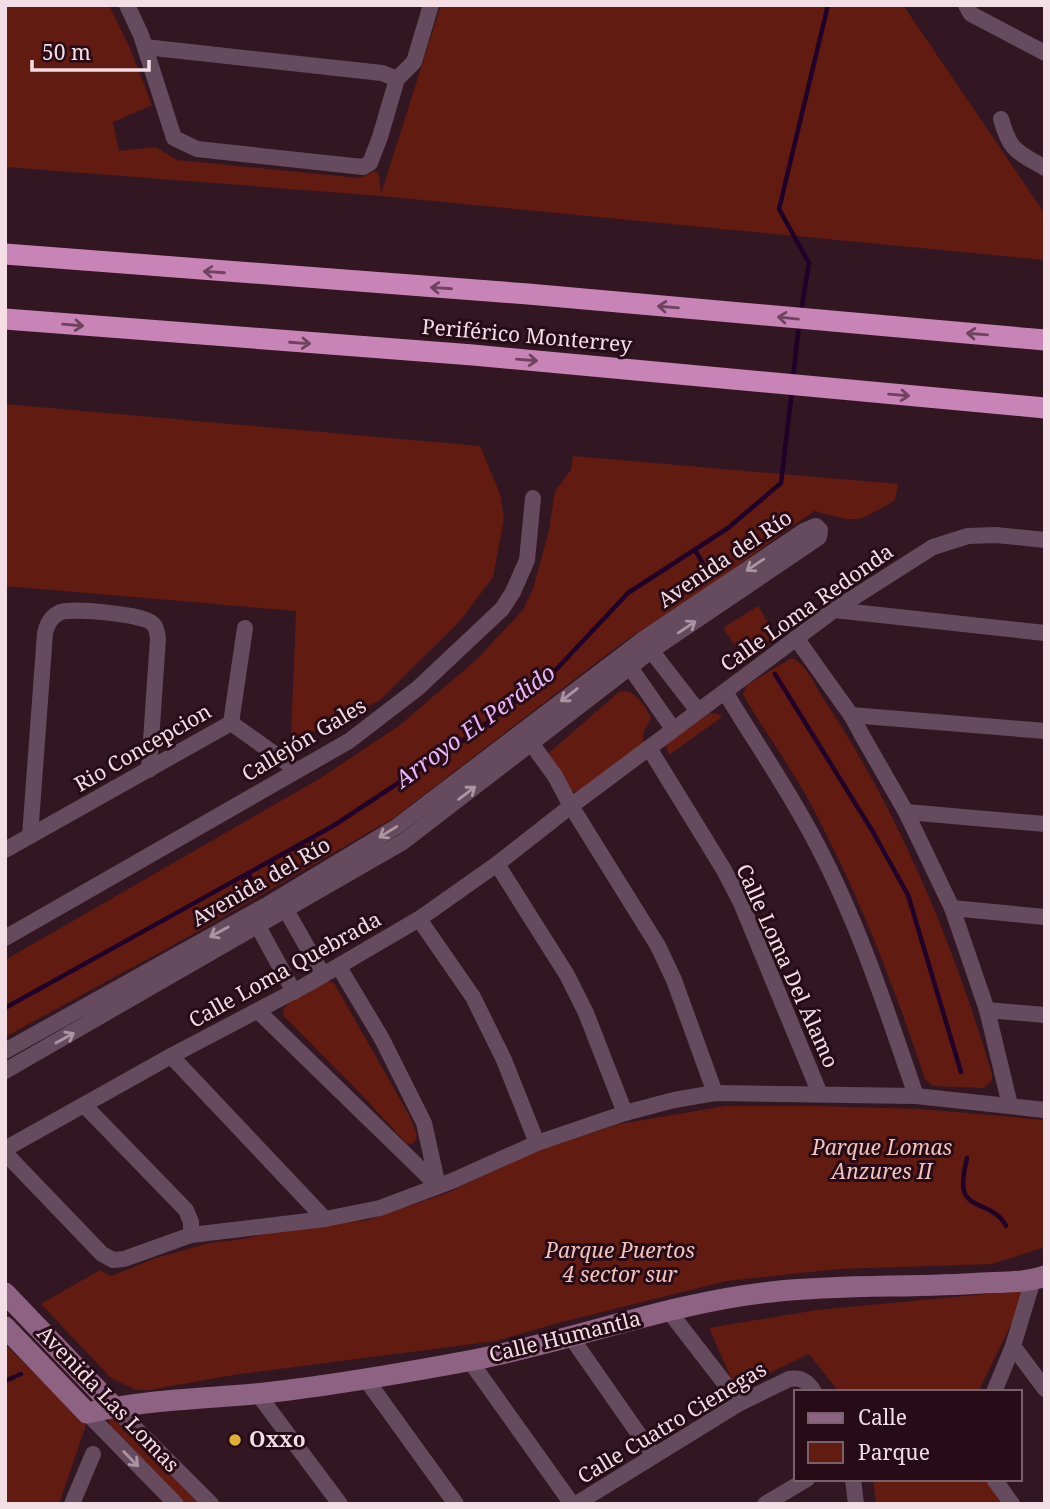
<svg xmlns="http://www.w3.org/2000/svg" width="1050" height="1509" viewBox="0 0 1050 1509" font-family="'Noto Serif',serif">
<rect width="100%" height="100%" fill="#321621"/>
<!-- green -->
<g fill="#621b11">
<path d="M5,5H109L129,46L152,105L113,122L119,151L155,147L177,160L359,178L376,171L379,176L381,194L441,5H903L1045,214V260L381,196L5,167Z"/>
<path d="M5,404L480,446L500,494L504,518L493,577L460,621L380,700L323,729L291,737L296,611L5,586Z"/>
<path d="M573,456L898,484L895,500C855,524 859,523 814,511L713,583L618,646L395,817L197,932L5,1037V960L319,779L400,725L476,660L523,610L533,589L549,530L555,491L571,470Z"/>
<path d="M758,606L776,636L744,658L723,628Z"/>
<path d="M792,658C805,663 814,683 821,695C898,810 953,942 992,1074V1080L984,1088L933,1086L925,1079C895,989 862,902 818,818C798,777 770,739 746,700L743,694L747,685Z"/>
<path d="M626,691C637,694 647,708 651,718L643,733L644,748L578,792L571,791L544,757L619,692Z"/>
<path d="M710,713L719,714L722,717L669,755L666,746L671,739Z"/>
<path d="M329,981L334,983L409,1115L417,1135L416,1140L411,1144L406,1143L362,1095L284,1016L283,1010L289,1003Z"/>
<path d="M725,1106H813L921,1109L1045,1120V1247L992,1264L838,1269L727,1281L558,1323L496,1341L233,1375L150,1390H136L111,1378L41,1304L100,1270L111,1276L156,1258L209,1243L237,1240L288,1229L368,1220L447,1193L537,1151L619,1124Z"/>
<path d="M1028,1290L978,1392H839L809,1354L736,1389L709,1328L817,1310Z"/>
<path d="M6,1345L86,1425L59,1504H5Z"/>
<path d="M115,1416L202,1504H187L110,1427L108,1417Z"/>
<path d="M873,1479H987L1001,1504H876Z"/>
</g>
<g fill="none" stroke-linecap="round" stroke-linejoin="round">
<!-- stream -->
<g stroke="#200028" stroke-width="4.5">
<path d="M801,312L809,263L779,209L828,5"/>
<path d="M793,378L799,324"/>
<path d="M695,550L708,572"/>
<path d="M775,674L873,832L908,895L961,1072"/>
<path d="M248,873L257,891"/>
<path d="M5,1008L333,826L465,739L551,675L628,593L728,528L781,483L792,390"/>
<path d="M967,1158C965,1168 961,1182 964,1191C969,1209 995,1204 1006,1226"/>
<path d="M5,1381L21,1374"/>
</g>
<!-- street -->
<g stroke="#664b5f" stroke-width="16">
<path d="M127,5L141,35L174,138L197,149L363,167L370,163L380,137L397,79L414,62L431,5"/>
<path d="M966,5L971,14L1045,53"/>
<path d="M145,47L382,73L397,79"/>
<path d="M1001,119C1010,151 1016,151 1045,168"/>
<path d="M834,610L1045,633"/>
<path d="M796,638L851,715L863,737L906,812L952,908L987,1010L1010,1105"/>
<path d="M646,644L698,711"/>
<path d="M625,660L673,729"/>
<path d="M725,692C751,735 779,776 803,819C853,906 884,1002 916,1096"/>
<path d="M851,715L1045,731"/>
<path d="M231,723L245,628"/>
<path d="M231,723L297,770"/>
<path d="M531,743L555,776L571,806L658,946L674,980L715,1093"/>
<path d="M649,748L724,870L741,903L820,1094"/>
<path d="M906,812L1045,824"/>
<path d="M30,836L45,633C47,624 51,616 61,612C73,608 143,614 152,623C157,627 157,633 158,638L149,770"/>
<path d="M5,850L231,723"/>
<path d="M497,864L567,975L586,1013L625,1113"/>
<path d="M282,903L323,975"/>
<path d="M952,908L1045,917"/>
<path d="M254,919L294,992"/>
<path d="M419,919L473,997L504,1060L537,1143"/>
<path d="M5,938L349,741L418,688L502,609L513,592L527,560L533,498"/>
<path d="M339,967L382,1039L424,1123L438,1186"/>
<path d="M987,1010L1045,1015"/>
<path d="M259,1012L438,1186"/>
<path d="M5,1051L265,906L396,827L642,640L804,531L816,526L820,530L819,537L812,542L651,651L403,842L5,1071"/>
<path d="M171,1056L325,1219"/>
<path d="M84,1105L186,1210L191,1222V1235"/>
<path d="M5,1149L171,1056L306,985L419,919L497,864L571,806L834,610L933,547L968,536L996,535L1045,540"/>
<path d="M5,1153L102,1254L113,1260L124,1259L191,1235L325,1219L380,1208L452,1181L537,1143L625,1113L674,1100L715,1093L916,1096L1045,1110"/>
<path d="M668,1310L740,1403"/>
<path d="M571,1337L654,1456"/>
<path d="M1013,1346L1045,1389"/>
<path d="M470,1361L572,1504"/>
<path d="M365,1378L456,1504"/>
<path d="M994,1392L1013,1346L1033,1280"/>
<path d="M257,1393L340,1504"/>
<path d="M114,1407L211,1504"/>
<path d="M87,1413L176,1504"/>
<path d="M853,1479L856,1504"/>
<path d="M994,1479L1012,1504"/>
<path d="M72,1504L93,1454"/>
<path d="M576,1504L740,1403L789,1379C801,1377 808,1381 814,1392"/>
<path d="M765,1504L807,1479"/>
</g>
<!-- secondary -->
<g stroke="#8e6282" stroke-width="21">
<path d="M5,1293L114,1407"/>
<path d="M5,1327L87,1413C142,1400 198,1399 254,1394C325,1387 398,1374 468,1361C570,1342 668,1303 771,1292C842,1284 912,1288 982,1283C1003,1282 1025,1283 1045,1276"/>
</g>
<!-- highway -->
<g stroke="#c884b6" stroke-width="21">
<path d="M5,254L528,294L1045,340"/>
<path d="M5,319L473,355L1045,408"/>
</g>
</g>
<!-- one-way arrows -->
<defs><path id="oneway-shaft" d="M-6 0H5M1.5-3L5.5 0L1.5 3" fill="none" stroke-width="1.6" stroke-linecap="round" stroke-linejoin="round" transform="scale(1.75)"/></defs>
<g stroke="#6f425f">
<use href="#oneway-shaft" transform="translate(214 272) rotate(-176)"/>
<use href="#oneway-shaft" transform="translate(441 288) rotate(-176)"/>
<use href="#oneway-shaft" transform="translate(668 307) rotate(-175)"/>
<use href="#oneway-shaft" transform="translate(788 318) rotate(-174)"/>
<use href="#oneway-shaft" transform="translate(73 325) rotate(5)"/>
<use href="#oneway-shaft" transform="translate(977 334) rotate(-175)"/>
<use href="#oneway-shaft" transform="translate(300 343) rotate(4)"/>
<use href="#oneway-shaft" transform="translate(527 360) rotate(5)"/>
<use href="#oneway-shaft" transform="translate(899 395) rotate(5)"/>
</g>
<g stroke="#ac94a2">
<use href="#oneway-shaft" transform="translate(755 565) rotate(146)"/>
<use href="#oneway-shaft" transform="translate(687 627) rotate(-34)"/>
<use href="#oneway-shaft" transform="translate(569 695) rotate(142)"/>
<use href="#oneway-shaft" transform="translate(467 793) rotate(-37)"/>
<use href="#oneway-shaft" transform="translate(388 832) rotate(148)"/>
<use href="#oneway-shaft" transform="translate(219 932) rotate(151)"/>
<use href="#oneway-shaft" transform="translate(65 1038) rotate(-29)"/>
<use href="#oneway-shaft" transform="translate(131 1459) rotate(46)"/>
</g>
<!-- markers -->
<circle fill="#e0b034" stroke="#270c18" stroke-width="2.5" cx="235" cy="1440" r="7"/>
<g text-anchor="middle" stroke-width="6" stroke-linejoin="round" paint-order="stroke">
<!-- street labels -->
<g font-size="21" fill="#f3dee5" stroke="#270c18">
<text transform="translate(527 336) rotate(5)" y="7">Periférico Monterrey</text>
<text transform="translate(725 559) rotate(-34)" y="7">Avenida del Río</text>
<text transform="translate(807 608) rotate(-35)" y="7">Calle Loma Redonda</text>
<text transform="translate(304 740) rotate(-31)" y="7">Callejón Gales</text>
<text transform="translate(143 748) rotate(-30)" y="7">Rio Concepcion</text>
<text transform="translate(261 882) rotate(-30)" y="7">Avenida del Río</text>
<text transform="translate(787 966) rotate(66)" y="7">Calle Loma Del Álamo</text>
<text transform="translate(285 970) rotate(-29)" y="7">Calle Loma Quebrada</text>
<text transform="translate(565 1337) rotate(-14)" y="7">Calle Humantla</text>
<text transform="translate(108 1399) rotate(46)" y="7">Avenida Las Lomas</text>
<text transform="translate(672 1423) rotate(-31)" y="7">Calle Cuatro Cienegas</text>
</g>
<!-- park labels -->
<g font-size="21" font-style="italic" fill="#f1c3ba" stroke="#270c18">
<text x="882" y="1155">Parque Lomas<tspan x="882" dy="24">Anzures II</tspan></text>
<text x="620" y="1258">Parque Puertos<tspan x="620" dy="24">4 sector sur</tspan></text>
</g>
<!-- poi labels -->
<g font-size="21" font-weight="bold" fill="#f3dee5" stroke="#270c18" text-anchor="start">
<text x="249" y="1447">Oxxo</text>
</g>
<!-- water labels -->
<g font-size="23" font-style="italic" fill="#eab5f9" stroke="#270c18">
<text transform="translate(475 726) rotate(-36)" y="8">Arroyo El Perdido</text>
</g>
</g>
<!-- border -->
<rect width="1050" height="1509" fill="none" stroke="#f3dee5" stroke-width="14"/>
<!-- legend -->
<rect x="794" y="1390" width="228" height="91" fill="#270c18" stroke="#79606a" stroke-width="2"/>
<rect x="808" y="1413" width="35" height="10" fill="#8e6282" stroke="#79606a" stroke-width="2"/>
<text x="858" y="1425" font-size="21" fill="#f3dee5">Calle</text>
<rect x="808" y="1442" width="35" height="21" fill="#621b11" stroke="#79606a" stroke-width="2"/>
<text x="858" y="1460" font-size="21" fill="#f3dee5">Parque</text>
<!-- scale -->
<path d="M32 60v10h117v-10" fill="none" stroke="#f3dee5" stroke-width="3.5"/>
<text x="42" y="60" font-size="21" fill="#f3dee5" stroke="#270c18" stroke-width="5" paint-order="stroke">50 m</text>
</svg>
